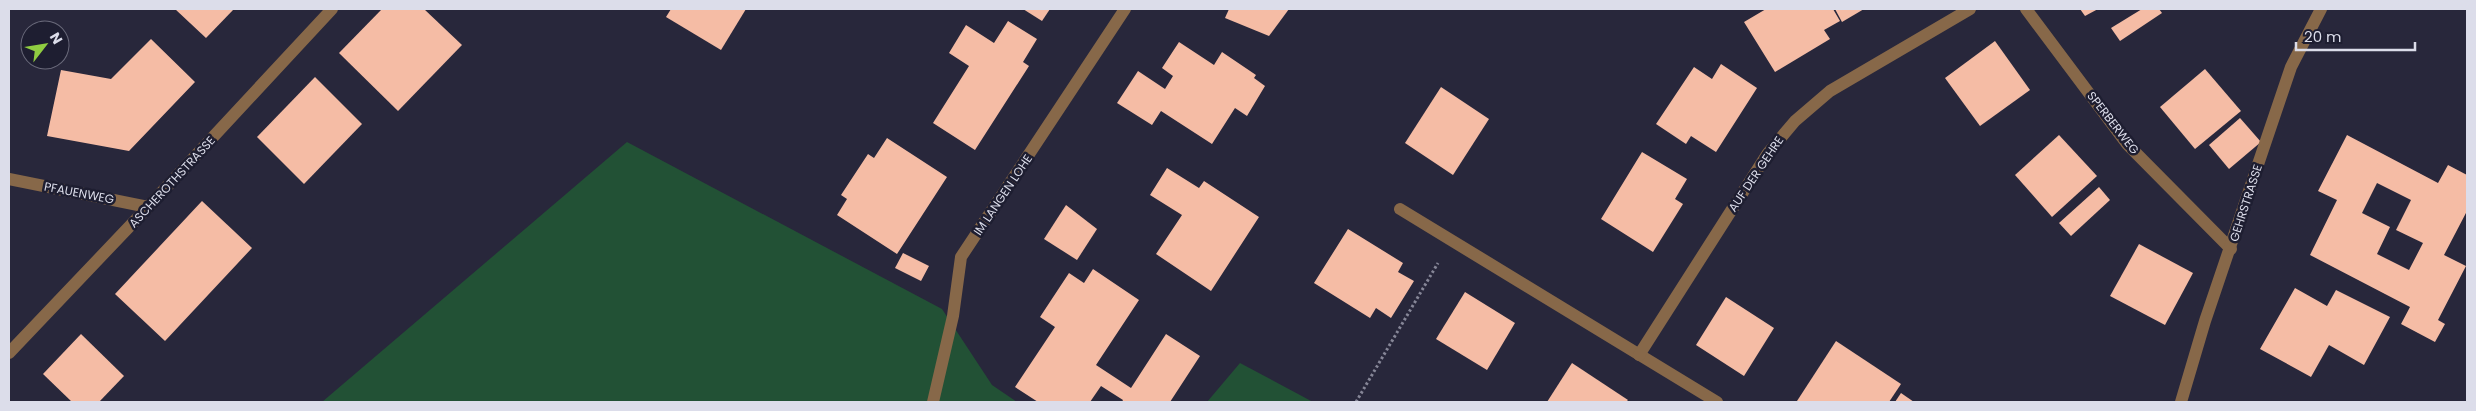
<svg xmlns="http://www.w3.org/2000/svg" width="2476" height="411" viewBox="0 0 2476 411" font-family="Poppins,sans-serif">
<rect width="100%" height="100%" fill="#28273b"/>
<!-- green -->
<g fill="#225135">
<path d="M627,142L942,309L992,385L1017,402H322Z"/>
<path d="M1240,363L1313,402H1207Z"/>
</g>
<!-- building -->
<g fill="#f5bca5" fill-rule="evenodd">
<path d="M175,9H234L206,38Z"/>
<path d="M382,9H424L462,45L398,111L339,53Z"/>
<path d="M671,9H746L721,50L666,17Z"/>
<path d="M1023,9H1050L1042,21Z"/>
<path d="M1229,9H1289L1269,36L1225,18Z"/>
<path d="M1766,9H1833L1840,21L1824,30L1830,39L1775,72L1744,22Z"/>
<path d="M1835,9H1864L1842,22Z"/>
<path d="M2080,9H2098L2085,16Z"/>
<path d="M2142,9H2159L2162,13L2120,41L2111,28Z"/>
<path d="M1008,21L1037,39L1023,62L1029,66L975,150L933,123L969,66L949,53L966,25L994,43Z"/>
<path d="M151,39L195,82L129,151L47,136L61,70L111,79Z"/>
<path d="M1995,41L2030,90L1980,126L1945,78Z"/>
<path d="M1179,42L1214,65L1222,52L1256,75L1254,78L1265,86L1247,116L1235,108L1212,144L1161,111L1152,125L1117,103L1138,71L1165,89L1173,76L1162,68Z"/>
<path d="M1721,64L1757,88L1716,152L1691,136L1686,144L1656,124L1694,67L1712,79Z"/>
<path d="M2205,69L2241,111L2195,149L2160,107Z"/>
<path d="M315,77L362,124L304,184L257,137Z"/>
<path d="M1441,87L1489,119L1453,175L1405,143Z"/>
<path d="M2240,118L2261,142L2229,169L2209,145Z"/>
<path d="M2059,135L2097,176L2052,217L2015,175Z"/>
<path d="M2347,135L2438,183L2448,165L2467,175V211L2444,255L2466,266L2438,320L2445,324L2435,342L2401,324L2410,307L2310,255L2337,200L2318,191ZM2377,183L2411,200L2396,230L2423,243L2409,270L2377,254L2390,227L2362,213Z"/>
<path d="M887,138L947,177L897,254L837,215L847,199L841,195L868,154L874,158Z"/>
<path d="M1642,152L1687,179L1675,199L1683,204L1653,252L1601,219Z"/>
<path d="M1167,168L1199,188L1204,181L1259,217L1211,291L1156,254L1182,215L1150,195Z"/>
<path d="M2099,187L2110,200L2071,236L2059,223Z"/>
<path d="M202,201L252,248L165,341L115,294Z"/>
<path d="M1066,205L1097,229L1077,260L1044,239Z"/>
<path d="M1348,229L1403,263L1398,272L1414,281L1391,318L1376,308L1370,318L1314,283Z"/>
<path d="M2139,244L2193,273L2165,325L2110,296Z"/>
<path d="M903,253L929,266L921,281L895,268Z"/>
<path d="M1093,269L1139,300L1096,365L1131,388L1166,334L1200,356L1170,402H1122L1123,400L1101,386L1090,402H1038L1015,387L1055,327L1040,317L1069,273L1084,283Z"/>
<path d="M2295,288L2327,306L2336,290L2390,317L2364,365L2329,345L2311,377L2260,349Z"/>
<path d="M1465,292L1515,323L1487,370L1436,339Z"/>
<path d="M1726,297L1774,328L1744,376L1696,345Z"/>
<path d="M81,334L124,376L99,402H72L43,374Z"/>
<path d="M1836,341L1901,384L1889,402L1797,401Z"/>
<path d="M1572,363L1628,400L1626,402H1547Z"/>
<path d="M1901,393L1914,402H1895Z"/>
</g>
<g fill="none" stroke-linecap="round" stroke-linejoin="round">
<!-- path -->
<path stroke="#868697" stroke-width="3" stroke-dasharray="2.5 2.5" stroke-linecap="butt" d="M1356,402L1438,263"/>
<!-- minor -->
<g stroke="#876849" stroke-width="12">
<path d="M2026,9L2127,144L2231,249"/>
<path d="M9,179L148,207"/>
<path d="M1400,209L1717,402"/>
<path d="M9,353L148,207L332,9"/>
<path d="M1639,355L1768,153L1795,121L1830,91L1970,9"/>
<path d="M933,402L953,316L961,257L1125,9"/>
<path d="M2181,402L2205,321L2291,67L2321,9"/>
</g>
</g>
<g text-anchor="middle" stroke-width="5" stroke-linejoin="round" paint-order="stroke">
<!-- street labels -->
<g font-size="12" fill="#dcddea" stroke="#1e1e31">
<text transform="translate(2113 123) rotate(52)" y="4">SPERBERWEG</text>
<text transform="translate(1756 174) rotate(-56)" y="4">AUF DER GEHRE</text>
<text transform="translate(172 182) rotate(-47)" y="4">ASCHEROTHSTRASSE</text>
<text transform="translate(79 193) rotate(11)" y="4">PFAUENWEG</text>
<text transform="translate(1003 195) rotate(-56)" y="4">IM LANGEN LOHE</text>
<text transform="translate(2246 203) rotate(-72)" y="4">GEHRSTRASSE</text>
</g>
</g>
<!-- border -->
<rect width="2476" height="411" fill="none" stroke="#dcddea" stroke-width="20"/>
<!-- north arrow -->
<g transform="translate(45 45) rotate(59)"><circle r="24" fill="#1e1e31" stroke="#6a6a7b"/>
<path d="M0-4L9 19L0 12L-9 19Z" fill="#90cd41"/>
<text y="-8" font-size="14" font-weight="bold" text-anchor="middle" fill="#dcddea">N</text>
</g>
<!-- scale -->
<path d="M2296 42v8h119v-8" fill="none" stroke="#dcddea" stroke-width="2.5"/>
<text x="2304" y="42" font-size="15" fill="#dcddea" stroke="#1e1e31" stroke-width="4" paint-order="stroke">20 m</text>
</svg>
